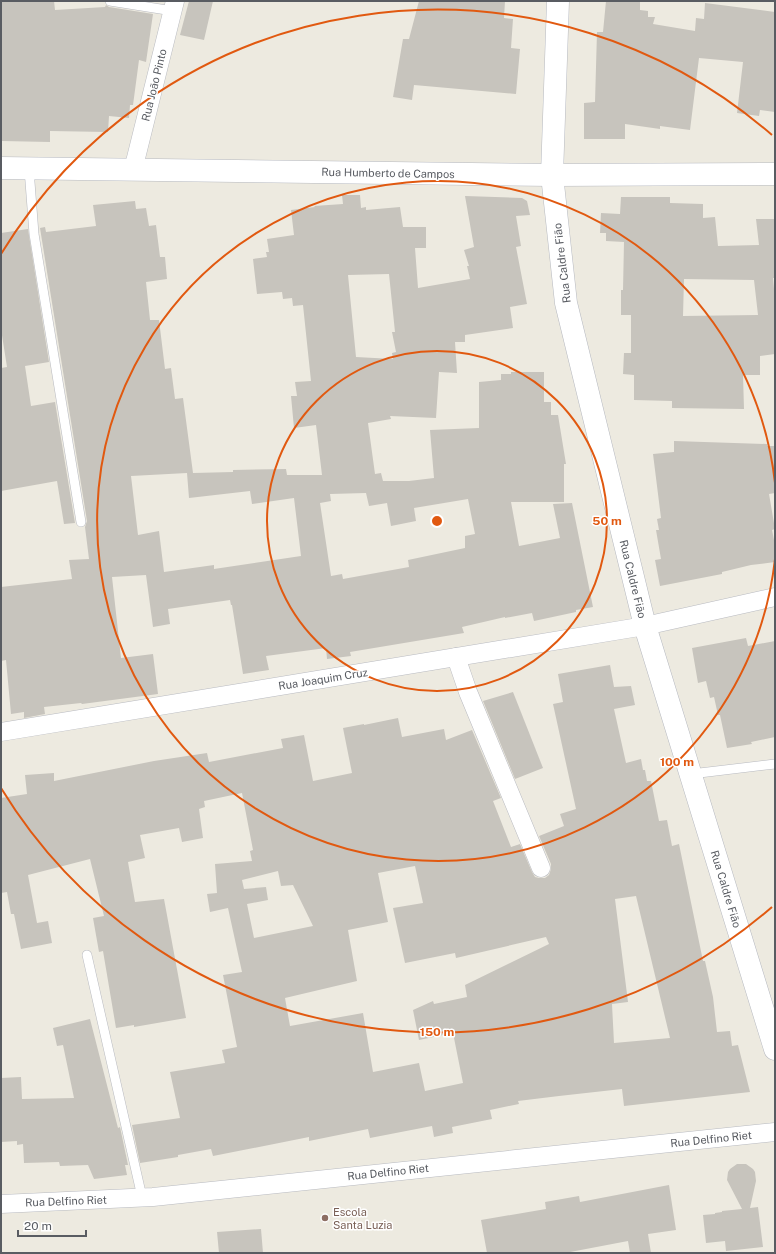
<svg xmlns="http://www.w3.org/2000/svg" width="776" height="1254" viewBox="0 0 776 1254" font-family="'Public Sans',sans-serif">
<rect width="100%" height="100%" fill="#edeae0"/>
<!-- building -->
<g fill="#c7c4bd" fill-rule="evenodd">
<path d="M2,1H54L55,10L105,7L106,5L109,7L153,14L146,62L139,60L133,105H130L129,118L109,116L108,132L50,131V142L2,141Z"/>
<path d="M189,1H213L204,40L180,35Z"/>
<path d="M419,1H505L504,18L513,19L511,48L520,49L516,94L414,85L412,100L393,97L403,39H409Z"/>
<path d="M606,1H640V10L648,11V17H655L653,24L695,31L696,18L704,19L705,3L775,12V112L760,110L759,116L737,113L743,62L699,58L690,130L660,126V129L625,124V139H584V103L595,102L597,32H603Z"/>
<path d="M342,195H360L361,208L366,207V210L400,207L403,227H426V248H415L418,288L470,279L467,266H469L464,250L474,247L465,196L522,198L527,201L530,215L516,216L521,246L516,247L527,304L510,307L513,328L465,335V342H455L457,373L439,372L436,418L390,416L391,419L368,423L375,474L381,473L383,481H409L434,478L430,430L479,428V382L501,380V374H511V372H544V402H551V415H558L566,464H564V502H511L519,546L560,538L553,504L572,503L593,607L576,610V612L534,621L532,613L505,618V617L462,627L464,633L350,652L351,656L327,659L326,648L266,656L269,670L243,674L232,605H231L230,600L168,609L170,624L153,627L146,575L112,577L121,658L153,654L158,694L82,704L81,703L44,707L45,714L24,718V712L11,714L6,660L1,661V587L72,579L69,560L89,559L85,527L87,521L40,228L45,227L46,232L96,226L93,205L135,201L136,209L146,208L149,226L156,225L160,257H165L167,279L146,282L150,320H159L165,369L171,368L175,399L183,398L193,473L233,472V470L286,469L287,475H322L316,425L294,428L291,396H297L295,382L311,381L303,305L293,306L292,298L283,299L282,292L257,294L253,259L267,257L266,252H269L267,239L294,235L291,210L315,207L314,206L343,204ZM389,274L395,332H392L396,352L392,353L393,359L356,357L348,275ZM187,473L189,498L250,491L252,504L294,498L301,556L214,569V565L164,572L159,531L138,535L131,476ZM366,493L369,506L387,503L391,526L416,521L414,508L468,499L475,534L465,536V548L408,560L409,567L343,579L342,574L331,576L320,503L331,501L330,494Z"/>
<path d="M621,197H670V203L703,204V218L715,217L718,246L759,245L756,219H775V278H773L775,300V354L760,356V375H743L744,409L672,408V401L634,400V375L623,374L624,353H631V315H621V290H623L624,242L606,241V233H600L601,213L620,214ZM684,279L754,280L758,315L683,316Z"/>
<path d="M28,229L49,362L25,366L31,406L55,402L75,523L64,524L57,481L1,491V368L7,367L1,329V233Z"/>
<path d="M674,441L767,444V446H775V493L769,494L775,529L772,530L775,545V562L751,565L722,572V574L660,586L655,560L661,559L656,530H659L657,519L661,518L653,454L674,452Z"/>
<path d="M746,638L748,646L775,641V737L751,742L752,744L727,748L720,715H718L714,697L710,698L706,681L698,683L692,648Z"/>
<path d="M610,665L614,687L631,686L635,705L614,709L626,763L641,759L643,770H645L647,781H651L659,821L667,820L672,846L679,844L703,961H705L713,997L717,1032L730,1031L732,1046L738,1045L750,1092L624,1106L622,1089L559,1096L518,1101L519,1104L490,1110L492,1119L452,1127L453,1133L434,1137L432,1126L370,1138L368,1129L309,1141V1137L213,1156L211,1149L178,1155V1157L140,1163L132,1125L180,1118L170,1072L225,1063L222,1050L237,1047L223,975L242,972L228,908L210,912L207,894L217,893L215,864L252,861L250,851L253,850L242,793L204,801L205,807L199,809L203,838L182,842L179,828L140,835L145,858L128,862L135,902L164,899L186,1018L134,1027V1025L116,1028L103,951L99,952L93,918L104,916L90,859L28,875L37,923L48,921L52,943L21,949L14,914H11L7,892L1,893V798L27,794L25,775L54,773V781L154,761L207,753L209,762L283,748L281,739L304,735L313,781L352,773L343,728L364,724V725L398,718L402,737L444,729L446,740L472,730L501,798L493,801L511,847L520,844L532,872L535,877L539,878H545L549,875L551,869V864L539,836L564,826L560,814L576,809L553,704L563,702L558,674ZM415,866L423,903L393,908L405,963L455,953L456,958L546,937L549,944L465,985L467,997L434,1004L433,1001L413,1010L419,1040L453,1033L463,1083L425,1091L419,1063L373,1072L363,1013L290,1026L285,998L357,981L348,930L388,922L378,873ZM278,871L281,886L293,885L313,926L254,938L247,904L268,900L266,887L244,889L242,880ZM636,896L670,1038L614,1043L612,1004L628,1002L615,899Z"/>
<path d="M513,692L543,768L515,779L483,701Z"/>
<path d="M90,1019L118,1128L120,1127L128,1165H125L127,1175L94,1179L88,1165L60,1166L59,1162L24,1163L23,1144L17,1145V1141L1,1142V1078L21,1077L22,1099L74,1098L63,1045L57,1046L53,1028Z"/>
<path d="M737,1164H746L753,1169L755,1172L756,1181L750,1208L758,1207L763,1247L726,1251L725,1241L706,1243L703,1215L715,1214V1213L722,1212V1211L742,1209L727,1180L728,1172L730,1169Z"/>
<path d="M669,1185L676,1230L648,1234L651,1253H630L628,1241L565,1253H487L481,1220L546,1209L545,1202L579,1196L580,1202Z"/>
<path d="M261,1229L263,1253H219L217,1232Z"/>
</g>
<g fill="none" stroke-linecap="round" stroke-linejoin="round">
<!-- lane casing -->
<g stroke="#b8bac0" stroke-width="10">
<g id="lane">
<path d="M110,1L173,11"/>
<path d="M29,169L34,234L81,522"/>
<path d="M691,774L775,764"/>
<path d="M87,955L142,1197"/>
</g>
</g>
<!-- street casing -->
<g stroke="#b8bac0" stroke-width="19">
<g id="street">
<path d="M133,170L175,1"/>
<path d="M456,657L468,692L541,868"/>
<path d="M1,732L645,626L775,597"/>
<path d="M1,1204L153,1197L775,1132"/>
</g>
</g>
<!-- secondary casing -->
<g stroke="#b6b9c0" stroke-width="23">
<g id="secondary">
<path d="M558,1L552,175L566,303L645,626L775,1049"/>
<path d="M1,168L552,175L775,174"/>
</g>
</g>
<!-- lane -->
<use href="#lane" stroke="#fff" stroke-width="9"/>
<!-- street -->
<use href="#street" stroke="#fff" stroke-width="18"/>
<!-- secondary -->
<use href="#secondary" stroke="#fff" stroke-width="22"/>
</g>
<!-- distance rings -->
<g fill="none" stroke="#e15910" stroke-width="2">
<circle cx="437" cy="521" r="170"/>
<path d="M775 559A340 340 0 1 1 775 483"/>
<path d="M772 907A511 511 0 0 1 1 788M1 254A511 511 0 0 1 772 135"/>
</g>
<!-- markers -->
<circle fill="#8d6e63" stroke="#fff" stroke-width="1.5" cx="325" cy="1218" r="4"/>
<g text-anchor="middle" stroke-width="3" stroke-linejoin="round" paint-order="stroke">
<!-- street labels -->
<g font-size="11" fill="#595c62" stroke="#fff">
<text transform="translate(154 85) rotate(-76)" y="4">Rua João Pinto</text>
<text transform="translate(388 173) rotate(1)" y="4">Rua Humberto de Campos</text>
<text transform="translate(562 263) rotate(-97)" y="4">Rua Caldre Fião</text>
<text transform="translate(633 579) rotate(76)" y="4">Rua Caldre Fião</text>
<text transform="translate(323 679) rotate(-9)" y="4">Rua Joaquim Cruz</text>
<text transform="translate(726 889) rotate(73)" y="4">Rua Caldre Fião</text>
<text transform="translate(711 1139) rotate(-6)" y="4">Rua Delfino Riet</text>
<text transform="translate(388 1172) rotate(-6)" y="4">Rua Delfino Riet</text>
<text transform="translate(66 1201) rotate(-2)" y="4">Rua Delfino Riet</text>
</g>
<!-- education labels -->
<g font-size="11" fill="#785e54" stroke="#fff" text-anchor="start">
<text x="333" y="1216">Escola<tspan x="333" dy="13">Santa Luzia</tspan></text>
</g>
</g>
<circle cx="437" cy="521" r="6" fill="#e15910" stroke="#fff" stroke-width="2"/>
<g font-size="12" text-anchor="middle" font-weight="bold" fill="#e15910" stroke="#fff" stroke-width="3" stroke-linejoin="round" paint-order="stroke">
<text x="607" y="525">50 m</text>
<text x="677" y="766">100 m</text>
<text x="437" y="1036">150 m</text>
</g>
<!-- border -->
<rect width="776" height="1254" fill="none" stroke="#595c62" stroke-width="4"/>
<!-- scale -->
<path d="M18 1230v6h68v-6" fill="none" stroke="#595c62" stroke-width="2"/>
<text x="24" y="1230" font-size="12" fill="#595c62" stroke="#ffffff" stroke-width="3" paint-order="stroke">20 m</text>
</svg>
